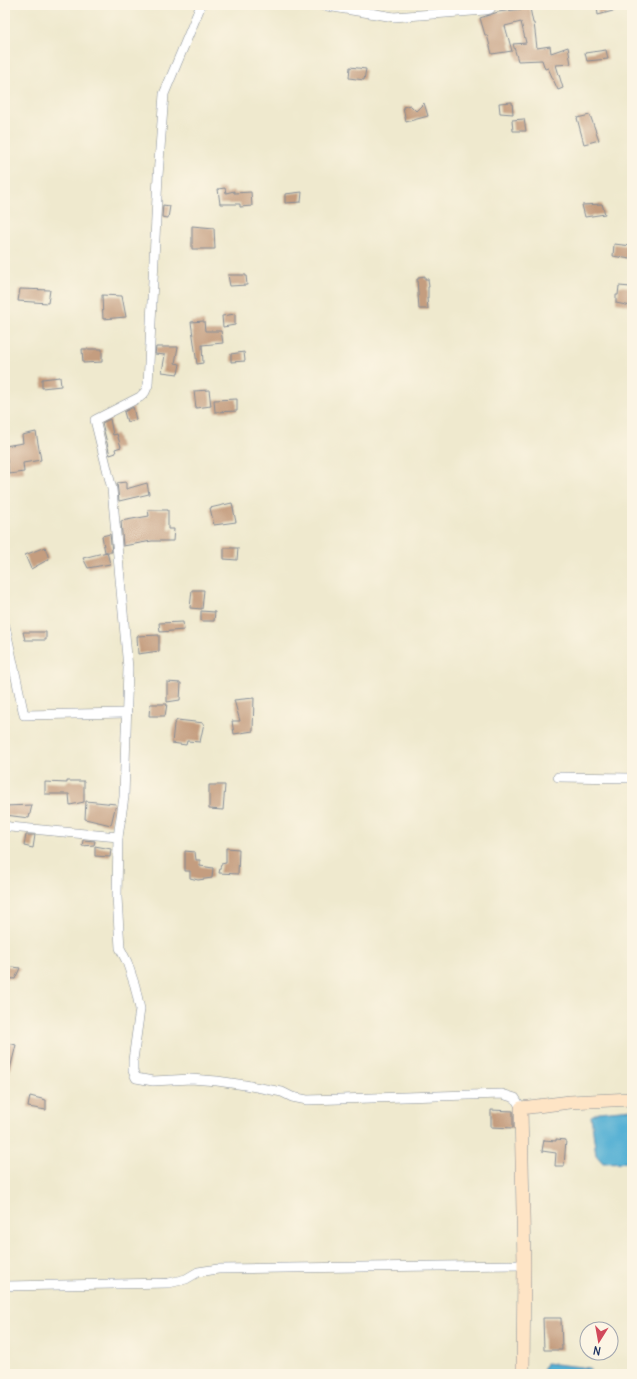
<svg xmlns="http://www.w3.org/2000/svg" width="637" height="1379" viewBox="0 0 637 1379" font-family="Delius,sans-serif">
<rect width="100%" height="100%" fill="#fcf5e5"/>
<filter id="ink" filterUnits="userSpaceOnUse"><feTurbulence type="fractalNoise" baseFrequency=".025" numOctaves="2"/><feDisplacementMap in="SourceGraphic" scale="8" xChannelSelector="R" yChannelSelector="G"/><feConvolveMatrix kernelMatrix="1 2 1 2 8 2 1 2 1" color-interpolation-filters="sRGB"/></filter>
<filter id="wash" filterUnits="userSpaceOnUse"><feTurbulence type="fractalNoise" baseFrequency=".012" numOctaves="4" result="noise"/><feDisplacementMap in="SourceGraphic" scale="16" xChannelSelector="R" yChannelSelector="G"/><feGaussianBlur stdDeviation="0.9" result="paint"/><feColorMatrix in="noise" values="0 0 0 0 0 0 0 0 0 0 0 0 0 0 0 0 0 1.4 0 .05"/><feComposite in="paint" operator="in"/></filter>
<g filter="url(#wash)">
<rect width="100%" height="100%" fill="#efe9ce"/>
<!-- water -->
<g fill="#56b1d4" stroke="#387099">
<path d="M632,1109V1162L603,1163L596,1155L591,1116L599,1112Z"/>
<path d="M546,1363L590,1368V1374H542Z"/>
</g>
<g id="blocks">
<!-- building -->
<g fill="#c49d7f">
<path d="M597,5H624V8L598,15Z"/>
<path d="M530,8L533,23H534L537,48L550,46L551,53L568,47L571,64L556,65L563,88L558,90L548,68L545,69L542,60L518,61L513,44L526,43L521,22L505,26L512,51L492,54L487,35H485L480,18L498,12Z"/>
<path d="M606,50L608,59L587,61L585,53Z"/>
<path d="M350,67L366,69L364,80L349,78Z"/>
<path d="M512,102L513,114L500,113L499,103Z"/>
<path d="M424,103L428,116L406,122L403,107L410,105L416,111Z"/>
<path d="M590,115L599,140L584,144L577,118Z"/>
<path d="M524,119L526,131H513L512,120Z"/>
<path d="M225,188L226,193L234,191V193L251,192L252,206L240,207V204H220L218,189Z"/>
<path d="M302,192L301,202L285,203V194Z"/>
<path d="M602,204L605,214L585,217L582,205Z"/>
<path d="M163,205L170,206L168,218L162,217Z"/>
<path d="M192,226L214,228L215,249H192Z"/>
<path d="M614,244L632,246L630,259L613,256Z"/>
<path d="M228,275H246L247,285L230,286Z"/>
<path d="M425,276V279H428L429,287H428V298H427L428,309H419L417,279H419V277Z"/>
<path d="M619,286L631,287V306L616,303V295H618Z"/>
<path d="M20,289L50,290L48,303L18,301Z"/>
<path d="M102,295L122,296L126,317L103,319Z"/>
<path d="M235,314V325L223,327L222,316Z"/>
<path d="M204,321L205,331H221L223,343L202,345L203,363L197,364L191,322Z"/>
<path d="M156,347H178L175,363L180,364L178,374L162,372L165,355L155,354Z"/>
<path d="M82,349H102V362L83,363Z"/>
<path d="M244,352L245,361L231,362V354Z"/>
<path d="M60,377L61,386L42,388V379Z"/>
<path d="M209,390L211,406L196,408L194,391Z"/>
<path d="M237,399V411L215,412L214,400Z"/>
<path d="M133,407L136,420L127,422L124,412Z"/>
<path d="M110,419L113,435L117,434L121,447L115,449L116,453L110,455L102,423Z"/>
<path d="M36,432L41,460L23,463L24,472L9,474L5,446L23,443L22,435Z"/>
<path d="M126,482V489L147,483L149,494L119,501L117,483Z"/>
<path d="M232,503L236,522L214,525L210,508Z"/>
<path d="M148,510H168V529H174L173,541H152L123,546L121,521L149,516Z"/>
<path d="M110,534L112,552H105L102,536Z"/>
<path d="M45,547L49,559L31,569L25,555Z"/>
<path d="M224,548H238L237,560L224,559Z"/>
<path d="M107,552L110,564L88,568L83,558Z"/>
<path d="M192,590H204L202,609L190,608Z"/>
<path d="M201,611L215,612L214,621H201Z"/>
<path d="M183,622L184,630L160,632L159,623Z"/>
<path d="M23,632H46V640H25Z"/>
<path d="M159,635V651L138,654L137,636Z"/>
<path d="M167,682L181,683L180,700L167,702Z"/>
<path d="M254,698L253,731L234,734L232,721H240L234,700Z"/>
<path d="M150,704H167L165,716H149Z"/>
<path d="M177,720L204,723L200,742L187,741L186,745L172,743L174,724Z"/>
<path d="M67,781H84V802L70,805L69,794H45V782L67,783Z"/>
<path d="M209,785H225L223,810L209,809Z"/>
<path d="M86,801L116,804L111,825L85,819Z"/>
<path d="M32,805L29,818L5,815V806Z"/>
<path d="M26,835H35L33,848L24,846Z"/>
<path d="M83,840L95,841L94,845L82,846Z"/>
<path d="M95,846L111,849L110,857L95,856Z"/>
<path d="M226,848L239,849L238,874L219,873L221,864L226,863Z"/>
<path d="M185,851L195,852L196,860H200V866L213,868L212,878L198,880L190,878V871H185Z"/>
<path d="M7,966L20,968L15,979L5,978Z"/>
<path d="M5,1042L16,1045L8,1077L5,1076Z"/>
<path d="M30,1096L46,1100V1110L28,1107Z"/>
<path d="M491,1110L513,1111V1128L491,1127Z"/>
<path d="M556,1139L566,1140L564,1166H555L556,1153L542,1151L544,1140L556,1141Z"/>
<path d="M543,1318H561L562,1350H544Z"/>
</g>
</g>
</g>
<g filter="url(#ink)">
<use href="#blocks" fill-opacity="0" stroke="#858c96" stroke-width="1"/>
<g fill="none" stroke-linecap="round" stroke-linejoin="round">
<!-- minor casing -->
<g stroke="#858c96" stroke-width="10">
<g id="minor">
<path d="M201,5L164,94L158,176L148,385L145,392L140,397L95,420L112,489L128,668L124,797L118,837L117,897L120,948L127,962L135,986L140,1009L133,1060V1071L136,1078L153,1081L191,1079L217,1081L245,1085L282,1092L292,1097L307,1100L502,1094L515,1098L521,1108"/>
<path d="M321,5L394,17L485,10L490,9L493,5"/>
<path d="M5,626L24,715L127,713"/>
<path d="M558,777L632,778"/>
<path d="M5,826L10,827L118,837"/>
<path d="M5,1286L169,1283L186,1279L198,1272L218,1269L524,1265"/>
</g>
</g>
<!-- secondary casing -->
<g stroke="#858c96" stroke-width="14">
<path id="secondary" d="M523,1374L524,1265L521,1108L570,1102L632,1099"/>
</g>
<!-- minor -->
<use href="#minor" stroke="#fff" stroke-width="9"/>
<!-- secondary -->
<use href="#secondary" stroke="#fee4c5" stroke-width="13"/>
</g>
</g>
<!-- margin -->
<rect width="637" height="1379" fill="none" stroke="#fcf5e5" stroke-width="20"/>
<!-- north arrow -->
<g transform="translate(599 1341) rotate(191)"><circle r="19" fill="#fcf5e5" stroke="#a2a6af"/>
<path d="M0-3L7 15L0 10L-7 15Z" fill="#d1495b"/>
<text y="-6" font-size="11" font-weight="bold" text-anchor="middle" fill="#1b2f5e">N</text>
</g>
</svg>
